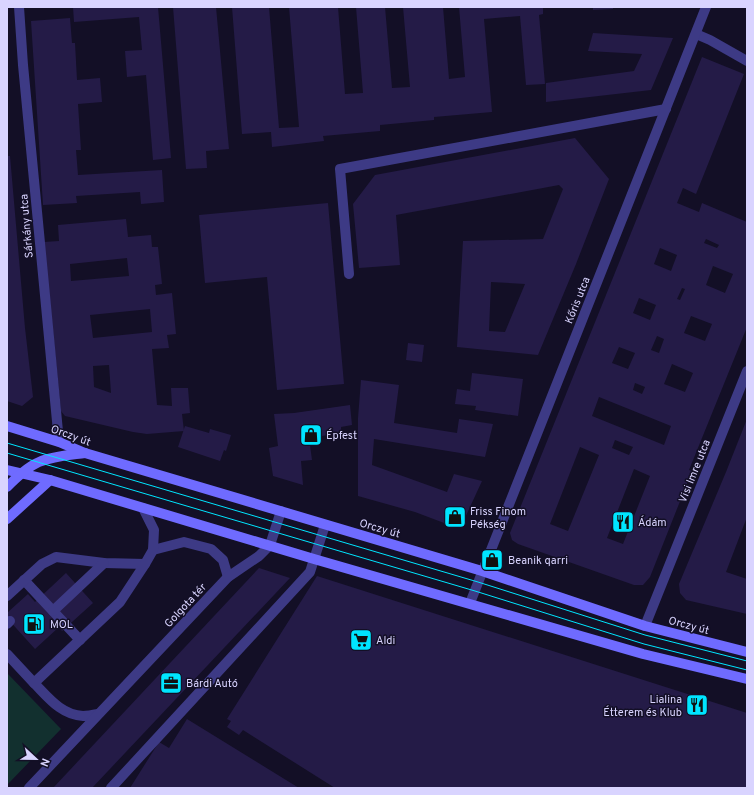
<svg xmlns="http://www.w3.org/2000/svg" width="754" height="795" viewBox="0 0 754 795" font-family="Overpass,sans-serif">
<rect width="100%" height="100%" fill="#130f26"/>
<!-- green -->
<path fill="#12302f" d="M7,673L61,729L7,785Z"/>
<!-- building -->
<g fill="#241b47" fill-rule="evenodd">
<path d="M73,7H158L171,158L153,160L146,75L127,77L125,51L142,50L139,17L74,22Z"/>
<path d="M173,7H216L229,149L206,151L207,168L186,169Z"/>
<path d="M232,7H269L279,128L299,127L289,7H338L345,94L363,93L356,7H385L392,88L410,87L403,7H443L449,79L465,77L459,7H543V14L539,15L545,84L526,85L520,16L484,19L492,112L434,117V120L380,125V131L323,136L324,141L272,147L271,132L242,134Z"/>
<path d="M593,7H613V9L593,10Z"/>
<path d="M70,18L72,43H75L77,80L100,78L102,102L78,104L81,150H76L78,175L162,170L164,202L141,204L140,192L76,196L77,203L43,205L31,21Z"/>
<path d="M593,33L673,38L651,90L546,102V83L634,71L642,54L588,51Z"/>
<path d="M702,57L744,74L696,194L683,188L677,203L699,212L702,203L747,222V327L689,470L692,471L650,577L643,585H634L518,544L512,540L510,533ZM706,239L719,245L717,248L704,243ZM660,248L677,255L671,271L654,264ZM713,266L733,274L725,293L706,285ZM682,288L685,289L680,300L677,299ZM639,298L656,305L650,320L633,313ZM691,316L712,324L705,341L684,333ZM657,336L664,339L659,353L651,350ZM619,347L635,353L628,369L612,363ZM672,364L693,373L685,392L664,384ZM635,383L645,387L642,394L633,390ZM599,397L671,426L664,445L592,416ZM615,440L633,447L629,455L612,448ZM580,447L599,455L568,531L550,524ZM634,469L650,476L623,544L607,538Z"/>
<path d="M575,138L609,179L576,264L538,355L457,347L463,241L543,239L563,189L559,185L396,215L400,265L359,268L353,204L375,175ZM491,282L525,284L505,332L489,331Z"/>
<path d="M7,156H10L25,328L33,397L22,406L7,401Z"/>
<path d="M328,203L344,384L277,390L267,277L205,283L199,215Z"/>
<path d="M126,219L128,237L151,235L152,247H158L162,284L155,285L156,295L172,293L176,334L167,335L169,348L152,349L157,405L172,406L171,388H188L190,413L182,414L184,431L147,434L133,432L65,416L61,411L44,242L59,241L58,225ZM127,258L129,276L71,281L70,264ZM150,309L152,332L93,338L90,315ZM109,365L111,393L94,387L93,366Z"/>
<path d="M408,343L424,345L422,362L406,360Z"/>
<path d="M472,373L523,379L518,416L475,410L476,406L455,404L457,389L470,391Z"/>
<path d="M361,380L399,385L394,423L457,433L459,419L493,424L485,457L374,439L372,465L447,492L454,474L482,481L464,520L452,526L415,512L358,496V418Z"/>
<path d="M350,405L352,425L341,427V433L309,438L312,460L301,461L303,485L273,476L269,448L278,446L274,414L294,413Z"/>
<path d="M747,419V517L726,572L747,579V614L686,600L680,593L679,584L726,472Z"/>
<path d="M185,426L209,433L210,429L231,435L226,451L224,450L220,461L178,447Z"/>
<path d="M259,568L290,578L92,788H53Z"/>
<path d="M66,573L93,603L62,631L59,627L35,649L7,618V613L28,594L35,602Z"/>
<path d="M317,576L747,713V788H335L243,730L239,735L227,727L231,721L227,719Z"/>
<path d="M187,719L299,788H130L159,742L169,748Z"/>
</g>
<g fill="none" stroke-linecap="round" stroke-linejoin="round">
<!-- lane -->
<g stroke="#3d3a85" stroke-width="10">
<path d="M349,274L340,169L666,109"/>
<path d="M153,550L184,542L211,549L223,560L228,577"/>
<path d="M24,580L80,640"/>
<path d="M7,596L42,564L56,557L104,563L145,564"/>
<path d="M53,611L104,563"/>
<path d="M7,624L10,621"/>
<path d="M7,654L34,683"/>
<path d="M98,714C93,715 88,716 83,716C61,715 48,697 34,683L120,602L145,564L153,550L154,530L143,508"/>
<path d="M111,788L310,572L325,525"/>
</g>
<!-- street -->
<g stroke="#3d3a85" stroke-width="10">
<path d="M19,7L23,65L59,442"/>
<path d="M696,34L710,40L747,61"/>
<path d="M470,603L706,7"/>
<path d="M645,626L747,371"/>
<path d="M29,788L228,577L259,556L270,545L281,511"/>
</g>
<!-- secondary -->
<g stroke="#6f6bff" stroke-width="10">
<path d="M7,426L59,442L85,453L482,571L645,626L747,652"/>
<path d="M7,470L50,480L314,559L643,654L747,679"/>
<path d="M7,487C16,478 27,467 39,462C53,456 70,455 85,453"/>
<path d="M7,519L50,480"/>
</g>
<!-- tram -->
<g stroke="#00e5ff" stroke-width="1">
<path d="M7,443L478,582L645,635L747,661"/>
<path d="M7,453L475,591L644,644L747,670"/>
</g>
</g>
<!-- icons -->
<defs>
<g id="shop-square" transform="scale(1.15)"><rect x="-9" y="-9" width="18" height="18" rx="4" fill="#00e5ff" stroke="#130f26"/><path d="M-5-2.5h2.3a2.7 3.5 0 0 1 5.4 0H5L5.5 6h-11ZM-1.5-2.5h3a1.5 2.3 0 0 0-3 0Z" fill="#111"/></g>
<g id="restaurant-square" transform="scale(1.15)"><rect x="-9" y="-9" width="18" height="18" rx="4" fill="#00e5ff" stroke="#130f26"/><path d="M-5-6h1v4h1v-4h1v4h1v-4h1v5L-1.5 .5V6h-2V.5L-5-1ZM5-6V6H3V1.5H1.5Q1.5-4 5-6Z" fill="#111"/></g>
<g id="fuel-square" transform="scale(1.15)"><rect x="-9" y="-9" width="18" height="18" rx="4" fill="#00e5ff" stroke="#130f26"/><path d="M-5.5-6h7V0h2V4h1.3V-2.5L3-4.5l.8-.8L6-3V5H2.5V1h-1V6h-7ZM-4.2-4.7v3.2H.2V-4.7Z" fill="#111"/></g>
<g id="supermarket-square" transform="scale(1.15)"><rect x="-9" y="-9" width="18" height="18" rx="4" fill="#00e5ff" stroke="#130f26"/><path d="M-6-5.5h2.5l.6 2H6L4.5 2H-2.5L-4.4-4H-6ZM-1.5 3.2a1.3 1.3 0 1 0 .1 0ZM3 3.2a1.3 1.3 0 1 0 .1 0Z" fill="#111"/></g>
<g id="office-square" transform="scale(1.15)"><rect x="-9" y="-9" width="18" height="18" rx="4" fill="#00e5ff" stroke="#130f26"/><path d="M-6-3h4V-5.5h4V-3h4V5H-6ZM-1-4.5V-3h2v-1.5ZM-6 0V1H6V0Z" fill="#111"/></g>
</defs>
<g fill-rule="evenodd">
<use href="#shop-square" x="311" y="435"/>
<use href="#shop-square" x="455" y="517"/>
<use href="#restaurant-square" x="623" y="522"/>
<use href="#shop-square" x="492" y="560"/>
<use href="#fuel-square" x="34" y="624"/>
<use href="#supermarket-square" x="361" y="640"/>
<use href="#office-square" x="171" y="683"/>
<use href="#restaurant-square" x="697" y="705"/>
</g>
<g text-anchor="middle" stroke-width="3" stroke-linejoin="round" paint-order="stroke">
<!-- street labels -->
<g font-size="11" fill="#d9d4ff" stroke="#130f26">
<text transform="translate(26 226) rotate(-95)" y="4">Sárkány utca</text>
<text transform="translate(577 300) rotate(-68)" y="4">Kőris utca</text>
<text transform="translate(71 435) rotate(20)" y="4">Orczy út</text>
<text transform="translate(694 471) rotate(-68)" y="4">Visi Imre utca</text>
<text transform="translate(380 528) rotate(16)" y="4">Orczy út</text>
<text transform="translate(185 605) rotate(-47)" y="4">Golgota tér</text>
<text transform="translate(689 625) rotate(15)" y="4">Orczy út</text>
</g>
<!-- poi labels -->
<g font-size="11" fill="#d9d4ff" stroke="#130f26" text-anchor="start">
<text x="326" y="439">Épfest</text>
<text x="470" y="515">Friss Finom<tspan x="470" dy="13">Pékség</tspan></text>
<text x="638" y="526">Ádám</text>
<text x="508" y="564">Beanik qarri</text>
<text x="50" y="628">MOL</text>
<text x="376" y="644">Aldi</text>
<text x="186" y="687">Bárdi Autó</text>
<text x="682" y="703" text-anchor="end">Lialina<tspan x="682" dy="13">Étterem és Klub</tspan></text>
</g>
</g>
<!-- border -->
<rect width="754" height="795" fill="none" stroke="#d9d4ff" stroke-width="16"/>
<!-- north arrow -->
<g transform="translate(36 759) rotate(112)" stroke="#130f26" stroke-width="3" paint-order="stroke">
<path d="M0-3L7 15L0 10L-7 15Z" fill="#d9d4ff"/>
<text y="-6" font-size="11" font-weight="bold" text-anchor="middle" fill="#d9d4ff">N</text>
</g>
</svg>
